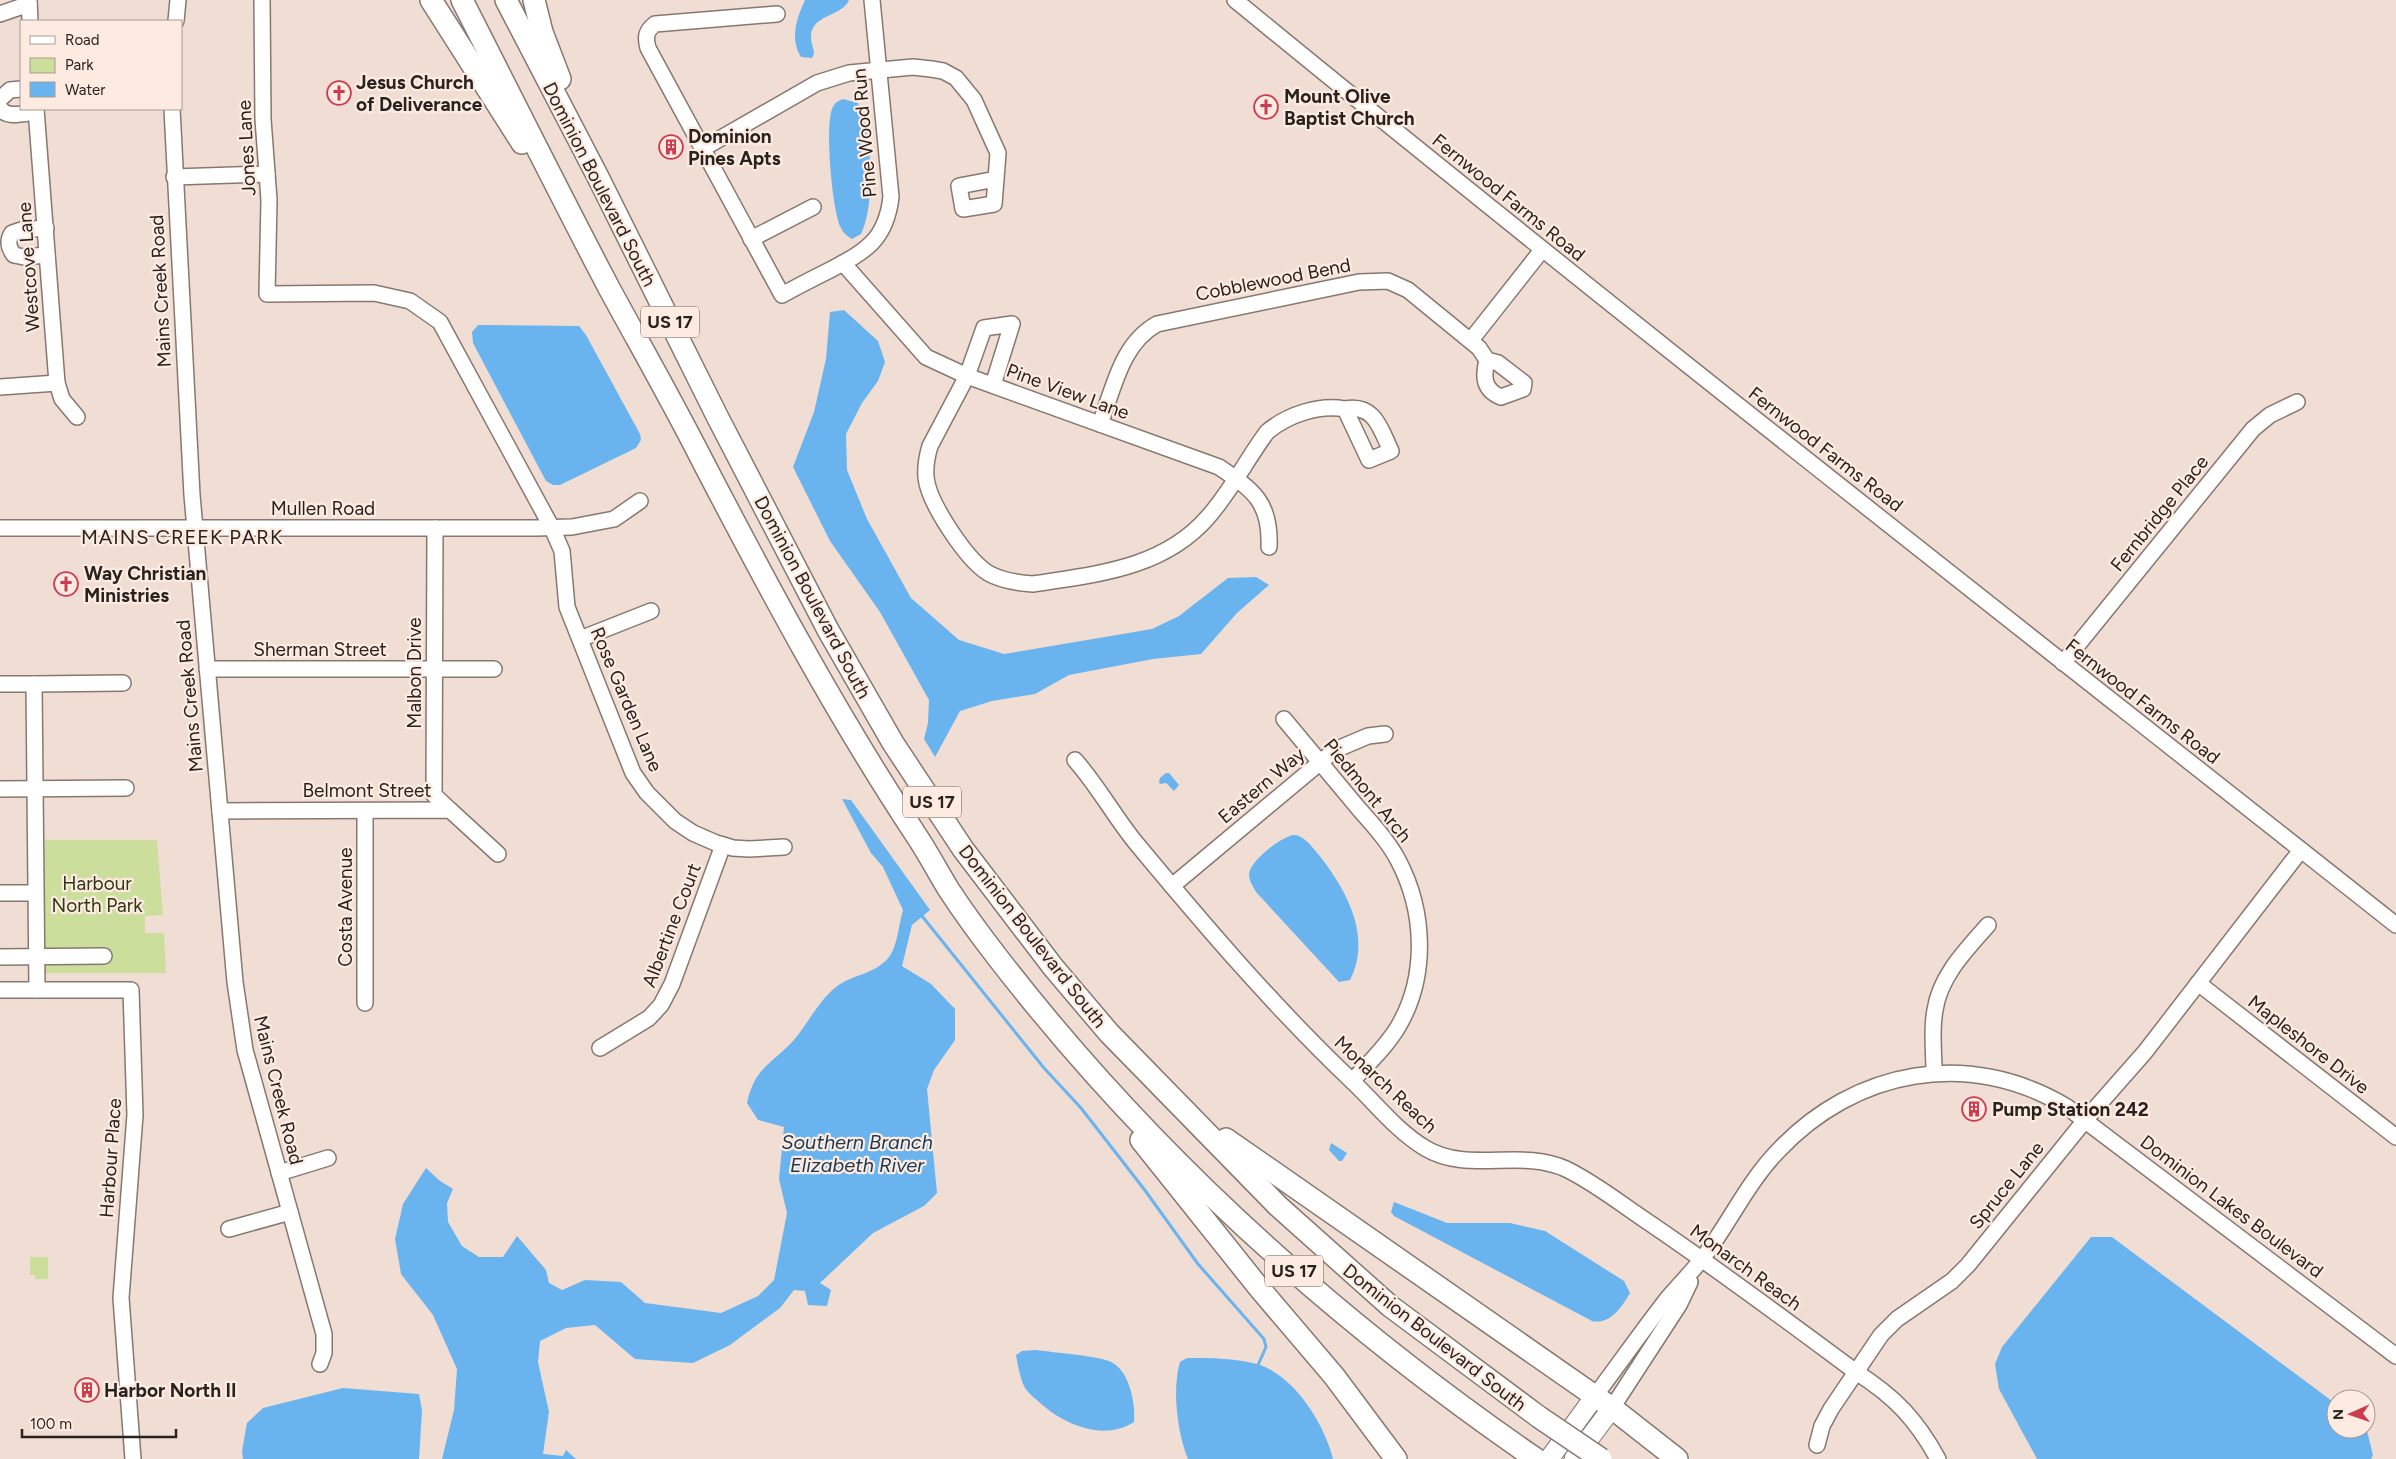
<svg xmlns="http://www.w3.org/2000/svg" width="2396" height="1459" viewBox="0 0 2396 1459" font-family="Figtree,sans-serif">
<rect width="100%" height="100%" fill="#f0ded4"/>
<!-- green -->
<g fill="#ccde9b">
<path d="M45,840H157L163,915L145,916V933H164L166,973H43Z"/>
<path d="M30,1257H48V1279H35V1275H30Z"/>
</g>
<!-- water -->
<g fill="#69b3ee">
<path d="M805,0H849C842,17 810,14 811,38C811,43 814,49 814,54L812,58L801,57C790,38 796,20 805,0Z"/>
<path d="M843,99L858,103C872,132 876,204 861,234L852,239C847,236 843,233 841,228C832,211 825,126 832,109C834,103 838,101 843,99Z"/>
<path d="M844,310L878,341L885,362L878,381L862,403L846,434L847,470L867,519L911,598L959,640L1004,654L1152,629L1179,616L1228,578L1256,577L1269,585L1237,613L1201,654L1153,659L1069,675L1035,694L992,701L960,711L935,757L924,739L928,723L929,700L880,612L830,541L793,467L814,412L826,359L830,312Z"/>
<path d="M478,325L579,326L586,335L640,434L641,440L636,448L560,485H553L546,481L473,343L472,332Z"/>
<path d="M1166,773H1169L1179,785L1174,791L1166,783L1160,784L1159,782L1160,778Z"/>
<path d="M842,799L851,800L930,910L912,925L902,966L931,984L955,1009V1040L934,1070L927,1089L937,1193L924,1206L873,1233L820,1283L831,1290L827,1306L808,1305L805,1291L794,1290L780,1308L730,1345L693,1363L635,1359L595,1325L566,1328L540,1341L538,1362L549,1412L543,1454L563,1456L566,1450L576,1459H442L454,1410L457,1369L433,1315L401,1274L395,1239L403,1204L426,1168L440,1181L453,1189L447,1203L448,1222L462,1246L479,1257H503L517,1236L546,1270L549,1283L562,1290L585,1280L621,1282L645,1303L721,1313L758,1296L774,1280L787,1213L779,1179L784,1127L758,1120L747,1103C755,1064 777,1062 798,1035C810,1019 820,1000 836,987C852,974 879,974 891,954C898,942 899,923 903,910L883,867L871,853Z"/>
<path d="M1293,835C1303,834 1313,848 1319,855C1347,891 1372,936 1350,980L1339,982L1256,892C1253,886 1249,881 1249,874C1251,860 1280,838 1293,835Z"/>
<path d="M1331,1143L1347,1153L1342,1161H1339L1329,1150Z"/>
<path d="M1394,1202L1447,1223H1510L1545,1231L1624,1281L1630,1293C1622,1307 1610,1325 1592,1321L1394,1216L1391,1212Z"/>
<path d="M2091,1237H2112L2336,1404V1429H2366V1427L2373,1455L2371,1459H2037L1999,1389L1995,1364L2002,1347Z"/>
<path d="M1036,1350C1056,1353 1092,1355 1109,1361C1129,1368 1136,1404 1134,1422C1103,1442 1063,1424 1039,1402C1035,1398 1028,1393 1025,1388C1020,1378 1018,1366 1016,1355L1022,1351Z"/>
<path d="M1187,1358C1210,1358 1238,1358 1260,1365C1296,1378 1324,1424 1333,1459H1188C1177,1433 1172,1388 1180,1362Z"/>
<path d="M343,1388L419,1394L422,1410L419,1459H243L242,1451L247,1423L263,1408Z"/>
</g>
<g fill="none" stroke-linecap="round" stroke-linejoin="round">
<!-- stream -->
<path stroke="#69b3ee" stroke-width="3" d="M922,916L1044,1068L1081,1108L1144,1189L1198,1264L1264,1339L1266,1347L1258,1365"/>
<!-- minor casing -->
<g stroke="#87786f" stroke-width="18">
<g id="minor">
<path d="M29,0L30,21"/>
<path d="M262,0L263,119L269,200L267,294L374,293L410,301L440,322L552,528L562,551L567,607L633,773L647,793L675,821L693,833L716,843L733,848L749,849L784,847"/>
<path d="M1235,0C1618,314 2008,618 2396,925"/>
<path d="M0,14L29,4"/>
<path d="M777,14L655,24C646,31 645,37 648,48L782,295C798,286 814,278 830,270C866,251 886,240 891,197L872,0"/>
<path d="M176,21L178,0"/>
<path d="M0,99L10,90L21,89"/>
<path d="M0,108C7,119 24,113 36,112"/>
<path d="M36,109L57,383L62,399L77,417"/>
<path d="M172,109L192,495L235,982L245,1050L324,1334V1353L320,1364"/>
<path d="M702,149L817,83L849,73L913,67L931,69L943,71L956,78L974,100L998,153L996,179L959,186L963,209L994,204L996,179"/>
<path d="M174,177L267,174"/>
<path d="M46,228L21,230L12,233C7,241 8,247 14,255L24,257L47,255"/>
<path d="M751,239L813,207"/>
<path d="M843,263L926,357L967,376L1219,467C1253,490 1271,502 1269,547"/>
<path d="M1471,340L1542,250"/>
<path d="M993,385L1012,324L984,328L967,376L930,446C927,456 925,466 926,477C928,502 966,559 988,573C1002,581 1018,583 1033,584C1096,574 1163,569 1208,517C1231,491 1247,459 1267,432C1287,415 1319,404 1345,409L1369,460L1391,451C1380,428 1375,404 1345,409"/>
<path d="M0,387L57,383"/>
<path d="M1100,424C1114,388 1121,344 1157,324L1359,282L1388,281L1408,290L1479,348L1487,360C1483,376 1483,390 1501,397L1523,389L1524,383L1498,363L1487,360"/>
<path d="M0,528H536L572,527L614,519L640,501"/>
<path d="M435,528L434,795L450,810"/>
<path d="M580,639L651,611"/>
<path d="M2063,663L2253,429L2270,415L2297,402"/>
<path d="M207,669H494"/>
<path d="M0,684H34L37,990"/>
<path d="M34,684L123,683"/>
<path d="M1284,719C1309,749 1334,779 1359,809C1373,825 1388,841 1398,860C1425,911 1428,976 1398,1027C1386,1047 1368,1064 1352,1081"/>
<path d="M1075,760C1098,786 1114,816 1136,843C1205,926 1275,1008 1353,1082C1376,1104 1398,1132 1425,1148C1468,1174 1521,1148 1566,1169C1595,1183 1621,1204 1648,1222C1719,1270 1787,1321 1856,1372C1895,1397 1916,1419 1938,1459"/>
<path d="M0,789L126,788"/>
<path d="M220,811L450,810L498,854"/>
<path d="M365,811V1003"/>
<path d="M1172,886L1335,750L1368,736L1385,734"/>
<path d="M0,893H35"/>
<path d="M0,957L104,956"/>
<path d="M2198,983L2396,1137"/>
<path d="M0,990H131L135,1115L121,1298L133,1459"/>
<path d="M600,1048L649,1018L661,1005L672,984L723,845"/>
<path d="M1934,1072C1934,1052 1931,1030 1935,1010C1940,976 1966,950 1988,925"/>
<path d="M279,1173L328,1158"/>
<path d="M229,1229L290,1212"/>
<path d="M1595,1396C1619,1364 1642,1331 1667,1299C1678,1286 1691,1273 1702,1259C1729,1224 1747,1183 1778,1151C1855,1069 1969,1048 2067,1107L2396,1356"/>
<path d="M1612,1408L1679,1305L1690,1282"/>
<path d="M1817,1445L1822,1426L1831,1409L1881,1335L1897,1319L1952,1281L1968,1265L2086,1119L2145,1052L2301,850"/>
</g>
</g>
<!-- major casing -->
<g stroke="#87786f" stroke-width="21">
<g id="major">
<path d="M1549,1459L1595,1396"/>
<path d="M1574,1459L1612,1408"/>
</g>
</g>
<!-- highway casing -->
<g stroke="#87786f" stroke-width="24">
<g id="highway">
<path d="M431,0L522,143"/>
<path d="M462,0C511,96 559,193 609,288C640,345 672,401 701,458C768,587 836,714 916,835C928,853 938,872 949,890C964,913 981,936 998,958C1148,1152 1334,1320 1536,1459"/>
<path d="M506,0L598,177L718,418L828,630L893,743L963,849L1053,967L1109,1033L1278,1206L1390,1306L1539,1417"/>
<path d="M534,0L542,32L560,79"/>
<path d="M1226,1139L1612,1408L1677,1459"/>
<path d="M1141,1140L1260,1289L1334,1376L1396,1459"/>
</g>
</g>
<!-- minor -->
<use href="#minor" stroke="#fff" stroke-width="15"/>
<!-- major -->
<use href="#major" stroke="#fff" stroke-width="19"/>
<!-- highway -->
<use href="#highway" stroke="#fff" stroke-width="21"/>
<!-- highway-bridge casing -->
<g stroke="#87786f" stroke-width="24" stroke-linecap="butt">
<path id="highway-bridge" d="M1539,1417L1601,1459"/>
</g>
<!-- highway-bridge -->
<use href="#highway-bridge" stroke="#fff" stroke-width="21"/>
</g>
<!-- icons -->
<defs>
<g id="church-ring" transform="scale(1.25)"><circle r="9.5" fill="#fdebe1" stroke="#cc3c4e" stroke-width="1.5"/><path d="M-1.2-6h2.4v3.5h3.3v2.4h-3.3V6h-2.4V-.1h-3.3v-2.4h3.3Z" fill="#cc3c4e"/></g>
<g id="building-ring" transform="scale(1.25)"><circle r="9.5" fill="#fdebe1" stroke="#cc3c4e" stroke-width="1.5"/><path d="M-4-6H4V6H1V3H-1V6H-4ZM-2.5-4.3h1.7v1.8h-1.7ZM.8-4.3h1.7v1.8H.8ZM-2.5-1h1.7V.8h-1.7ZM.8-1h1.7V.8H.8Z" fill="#cc3c4e"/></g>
</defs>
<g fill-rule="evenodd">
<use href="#church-ring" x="339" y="93"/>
<use href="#church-ring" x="1266" y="107"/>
<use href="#building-ring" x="671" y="147"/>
<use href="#church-ring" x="66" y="584"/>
<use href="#building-ring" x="1974" y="1109"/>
<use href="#building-ring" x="87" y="1390"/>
</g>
<g text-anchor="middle" stroke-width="4.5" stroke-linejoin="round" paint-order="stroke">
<!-- shield labels -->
<g fill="#fdebe1" stroke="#695f59" stroke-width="1">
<rect x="641" y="306.5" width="58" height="31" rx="4"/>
<rect x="903" y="786.5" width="58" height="31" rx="4"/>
<rect x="1265" y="1255.5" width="58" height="31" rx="4"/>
</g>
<g font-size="18" font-weight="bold" fill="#29231f">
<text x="670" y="328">US 17</text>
<text x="932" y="808">US 17</text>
<text x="1294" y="1277">US 17</text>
</g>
<!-- poi labels -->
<g font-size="19" font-weight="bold" fill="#29231f" stroke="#fdebe1" text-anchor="start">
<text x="356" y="89">Jesus Church<tspan x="356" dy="22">of Deliverance</tspan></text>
<text x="1284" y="103">Mount Olive<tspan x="1284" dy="22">Baptist Church</tspan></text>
<text x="688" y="143">Dominion<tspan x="688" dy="22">Pines Apts</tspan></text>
<text x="84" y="580">Way Christian<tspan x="84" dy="22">Ministries</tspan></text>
<text x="1992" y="1116">Pump Station 242</text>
<text x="104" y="1397">Harbor North II</text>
</g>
<!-- street labels -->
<g font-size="19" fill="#29231f" stroke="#fdebe1">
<text transform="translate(864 133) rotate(-95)" y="7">Pine Wood Run</text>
<text transform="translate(246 148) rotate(-93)" y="7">Jones Lane</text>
<text transform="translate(600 184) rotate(63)" y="7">Dominion Boulevard South</text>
<text transform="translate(1509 197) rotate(39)" y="7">Fernwood Farms Road</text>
<text transform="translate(28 267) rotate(-94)" y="7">Westcove Lane</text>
<text transform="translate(1273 279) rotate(-11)" y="7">Cobblewood Bend</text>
<text transform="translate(160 291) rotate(-93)" y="7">Mains Creek Road</text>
<text transform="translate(1068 391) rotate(20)" y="7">Pine View Lane</text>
<text transform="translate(1826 449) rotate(38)" y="7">Fernwood Farms Road</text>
<text x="323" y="515">Mullen Road</text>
<text transform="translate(2159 513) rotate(-51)" y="7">Fernbridge Place</text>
<text transform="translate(813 597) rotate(62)" y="7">Dominion Boulevard South</text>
<text x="320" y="656">Sherman Street</text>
<text transform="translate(414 673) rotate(-90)" y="7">Malbon Drive</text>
<text transform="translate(189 696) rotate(-95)" y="7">Mains Creek Road</text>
<text transform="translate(627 699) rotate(67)" y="7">Rose Garden Lane</text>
<text transform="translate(2143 701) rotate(38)" y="7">Fernwood Farms Road</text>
<text transform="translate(1261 785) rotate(-40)" y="7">Eastern Way</text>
<text x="367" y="797">Belmont Street</text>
<text transform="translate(1368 790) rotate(51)" y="7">Piedmont Arch</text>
<text transform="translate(345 907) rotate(-90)" y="7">Costa Avenue</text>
<text transform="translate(671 925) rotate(-69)" y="7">Albertine Court</text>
<text transform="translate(1033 936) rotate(52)" y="7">Dominion Boulevard South</text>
<text transform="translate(2309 1044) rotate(38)" y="7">Mapleshore Drive</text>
<text transform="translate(1386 1084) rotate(43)" y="7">Monarch Reach</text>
<text transform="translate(279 1090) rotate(76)" y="7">Mains Creek Road</text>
<text transform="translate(110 1158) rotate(-86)" y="7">Harbour Place</text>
<text transform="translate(2006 1185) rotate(-51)" y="7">Spruce Lane</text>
<text transform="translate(2232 1206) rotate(37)" y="7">Dominion Lakes Boulevard</text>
<text transform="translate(1746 1267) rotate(36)" y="7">Monarch Reach</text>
<text transform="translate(1435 1337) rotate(38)" y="7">Dominion Boulevard South</text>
</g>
<!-- park labels -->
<g font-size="19" fill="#2f3713" stroke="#fdebe1">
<text x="97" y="890">Harbour<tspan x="97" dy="22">North Park</tspan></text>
</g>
<!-- neighbourhood labels -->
<g font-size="20" letter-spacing="1" fill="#29231f" stroke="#fdebe1">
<text x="182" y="544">MAINS CREEK PARK</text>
</g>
<!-- water labels -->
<g font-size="20" font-style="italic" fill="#193851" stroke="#fdebe1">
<text x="857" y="1149">Southern Branch<tspan x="857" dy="23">Elizabeth River</tspan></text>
</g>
</g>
<!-- legend -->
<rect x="20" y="20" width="162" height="90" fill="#fdebe1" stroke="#a89b93"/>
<rect x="30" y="36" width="25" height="8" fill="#ffffff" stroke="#a89b93"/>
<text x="65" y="45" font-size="15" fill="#29231f">Road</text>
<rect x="30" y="58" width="25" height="15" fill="#ccde9b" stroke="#a89b93"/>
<text x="65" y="70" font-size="15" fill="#29231f">Park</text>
<rect x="30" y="82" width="25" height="15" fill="#69b3ee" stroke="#a89b93"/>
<text x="65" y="95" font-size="15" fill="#29231f">Water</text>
<!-- north arrow -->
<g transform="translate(2351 1414) rotate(268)"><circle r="24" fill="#fdebe1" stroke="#a89b93"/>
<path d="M0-4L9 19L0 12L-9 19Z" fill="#cc3c4e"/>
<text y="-8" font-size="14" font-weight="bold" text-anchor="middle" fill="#29231f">N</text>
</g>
<!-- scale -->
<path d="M22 1429v8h154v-8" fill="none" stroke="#29231f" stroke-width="2.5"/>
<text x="30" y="1429" font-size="15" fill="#29231f" stroke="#fdebe1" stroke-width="4" paint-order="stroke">100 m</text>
</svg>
